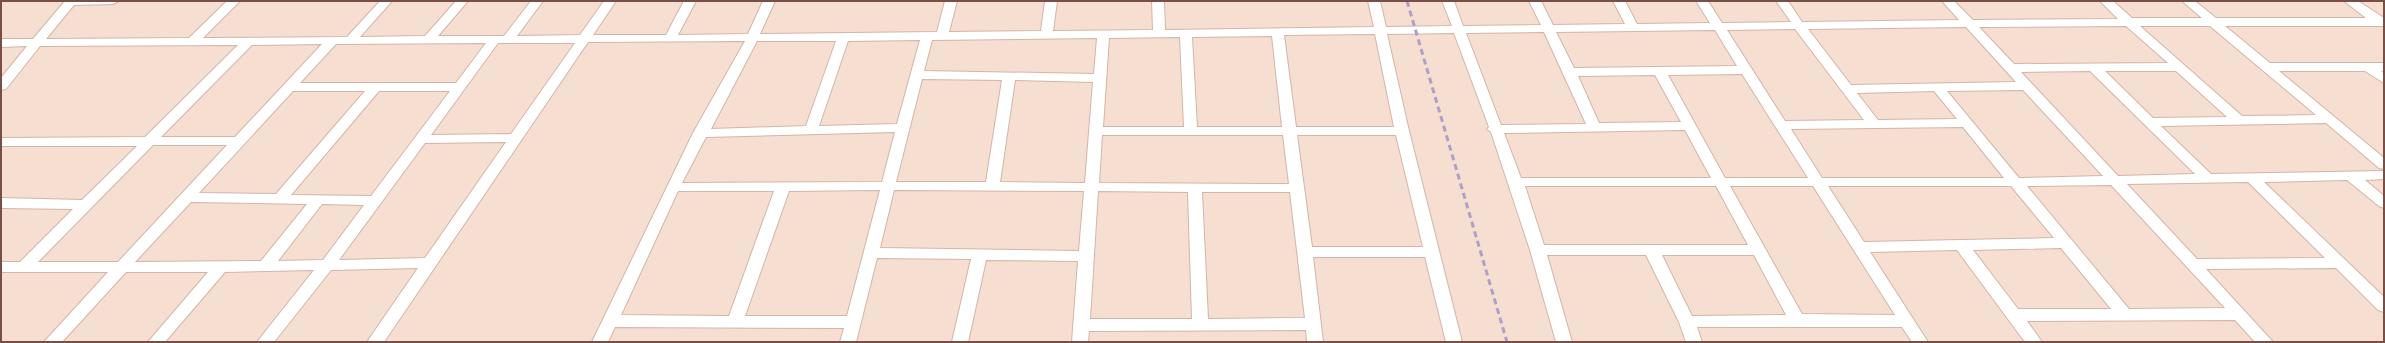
<svg xmlns="http://www.w3.org/2000/svg" width="2385" height="343" font-family="Figtree,sans-serif">
	<style>
		.residential { fill: #f6ded0 }
		.lines { fill: none; stroke-linecap: round; stroke-linejoin: round }
		.minor-casing { stroke: #d2b5aa; stroke-width: 2 }
		.minor { fill: #fff; fill-rule: evenodd }
		.rail { stroke: #aea0c8; stroke-width: 3; stroke-dasharray: 6 4; stroke-linecap: butt }
	</style>
	<rect width="100%" height="100%" fill="#feeee2"/>
	<rect class="residential" x="1" y="1" width="2383" height="341"/>
	<g class="lines">
		<defs>
			<path id="minor" d="M65,1H119L113,4L74,5L46,39L189,38L227,1H240L203,38L347,37L380,1H392L360,37L425,36L456,1H468L438,36H504L531,1H543L517,36L580,35L604,1H616L593,35H666L684,1H696L678,35L748,34L763,1H775L760,34L937,32L945,1H957L949,32L1041,31L1045,1H1057L1053,31L1153,30L1152,1H1164L1165,30L1374,27L1368,1H1380L1386,27L1452,26L1442,1H1454L1463,26L1541,25L1529,1H1541L1553,25L1625,24L1613,1H1625L1637,24L1710,23L1696,1H1708L1722,23L1791,22L1776,1H1788L1802,22L1959,20L1942,1H1954L1973,20L2118,19L2100,1H2113L2132,18H2202L2182,1H2195L2216,18H2366L2344,1H2358L2384,18V26H2225L2270,63H2384V71H2381L2384,73V83L2365,71H2279L2384,158V169L2379,168L2326,123L2161,126L2211,174L2384,171V179L2365,180L2384,196V208L2379,206L2347,180L2264,182L2384,297V312L2378,310L2336,268L2206,269L2273,342H2255L2235,320L2027,321L2042,342H2025L1957,250L1870,252L1928,342H1912L1902,327H1697L1702,342H1686L1679,322L1646,255H1547L1572,342H1556L1530,250L1491,132L1487,129L1489,127L1454,33L1387,34L1409,131L1462,342H1446L1425,257H1313L1323,342H1307L1306,330L1089,331L1088,342H1072L1078,261L986,260L968,342H952L971,259L877,258L856,342H840L844,328L615,327L608,342H592L693,133L745,41L588,42L384,342H367L418,268L331,270L274,342H257L314,270L225,272L165,342H148L208,272H126L62,342H44L108,272H1V262H20L73,209L1,208V198L82,200L137,146H1V138L145,137L238,45L40,46L6,89L1,90V78L27,46L1,47V39H33ZM2126,26L2168,63L2014,64L1979,27ZM2140,26H2210L2316,115L2242,116ZM1966,27L2016,82L1851,85L1808,29ZM1795,29L1864,120L1785,121L1727,30ZM1715,30L1737,66L1574,68L1556,32ZM1544,32L1586,124L1501,125L1466,33ZM1375,34L1394,127H1296L1284,35ZM1272,36L1282,127H1197L1192,37ZM1180,37L1184,127H1103L1109,38ZM1097,38L1094,74L924,71L932,40ZM920,40L897,124L819,126L848,41ZM757,41H836L806,126L711,129ZM486,43L456,83H300L336,44ZM498,43H575L511,134L431,135ZM322,44L235,137H161L252,45ZM2090,71L2195,174L2118,176L2021,72ZM2105,71H2176L2227,117L2153,118ZM1742,74L1808,178H1725L1668,75ZM1655,75L1681,122L1599,123L1578,76ZM922,79L1002,80L986,182H896ZM1015,80L1093,82L1085,183L1000,182ZM2023,90L2103,176L2019,178L1947,91ZM293,91H365L276,194L199,193ZM379,91H450L371,196L291,195ZM1934,91L1957,119L1878,120L1857,93ZM1963,127L2004,178H1822L1791,129ZM1685,130L1711,178H1521L1504,133ZM895,132L882,182L682,183L706,137ZM1102,135H1283L1289,184L1099,183ZM1297,135H1396L1423,247H1312ZM506,142L425,258L339,260L425,143ZM153,145H227L118,262H38ZM2248,182L2325,258L2197,259L2127,184ZM2111,185L2225,308L2129,309L2027,186ZM1525,186H1716L1748,245H1544ZM1730,186H1813L1895,315L1802,314ZM1828,186H2011L2054,238L1864,242ZM880,190L847,316H745L789,191ZM894,190L1084,191L1079,251L880,248ZM678,191H774L729,316L621,315ZM1098,191L1188,192L1192,319H1090ZM1202,192H1290L1305,318L1208,319ZM191,202L307,204L261,261L135,262ZM322,204L364,205L323,260L278,261ZM2061,248L2111,309H2018L1973,250ZM1662,255H1754L1786,315L1692,316Z"/>
		</defs>
		<use href="#minor" class="minor-casing"/>
		<use href="#minor" class="minor"/>
		<path class="rail" d="M1407,1L1507,342"/>
	</g>
	<rect width="2385" height="343" fill="none" stroke="#784f46" stroke-width="4"/>
</svg>
